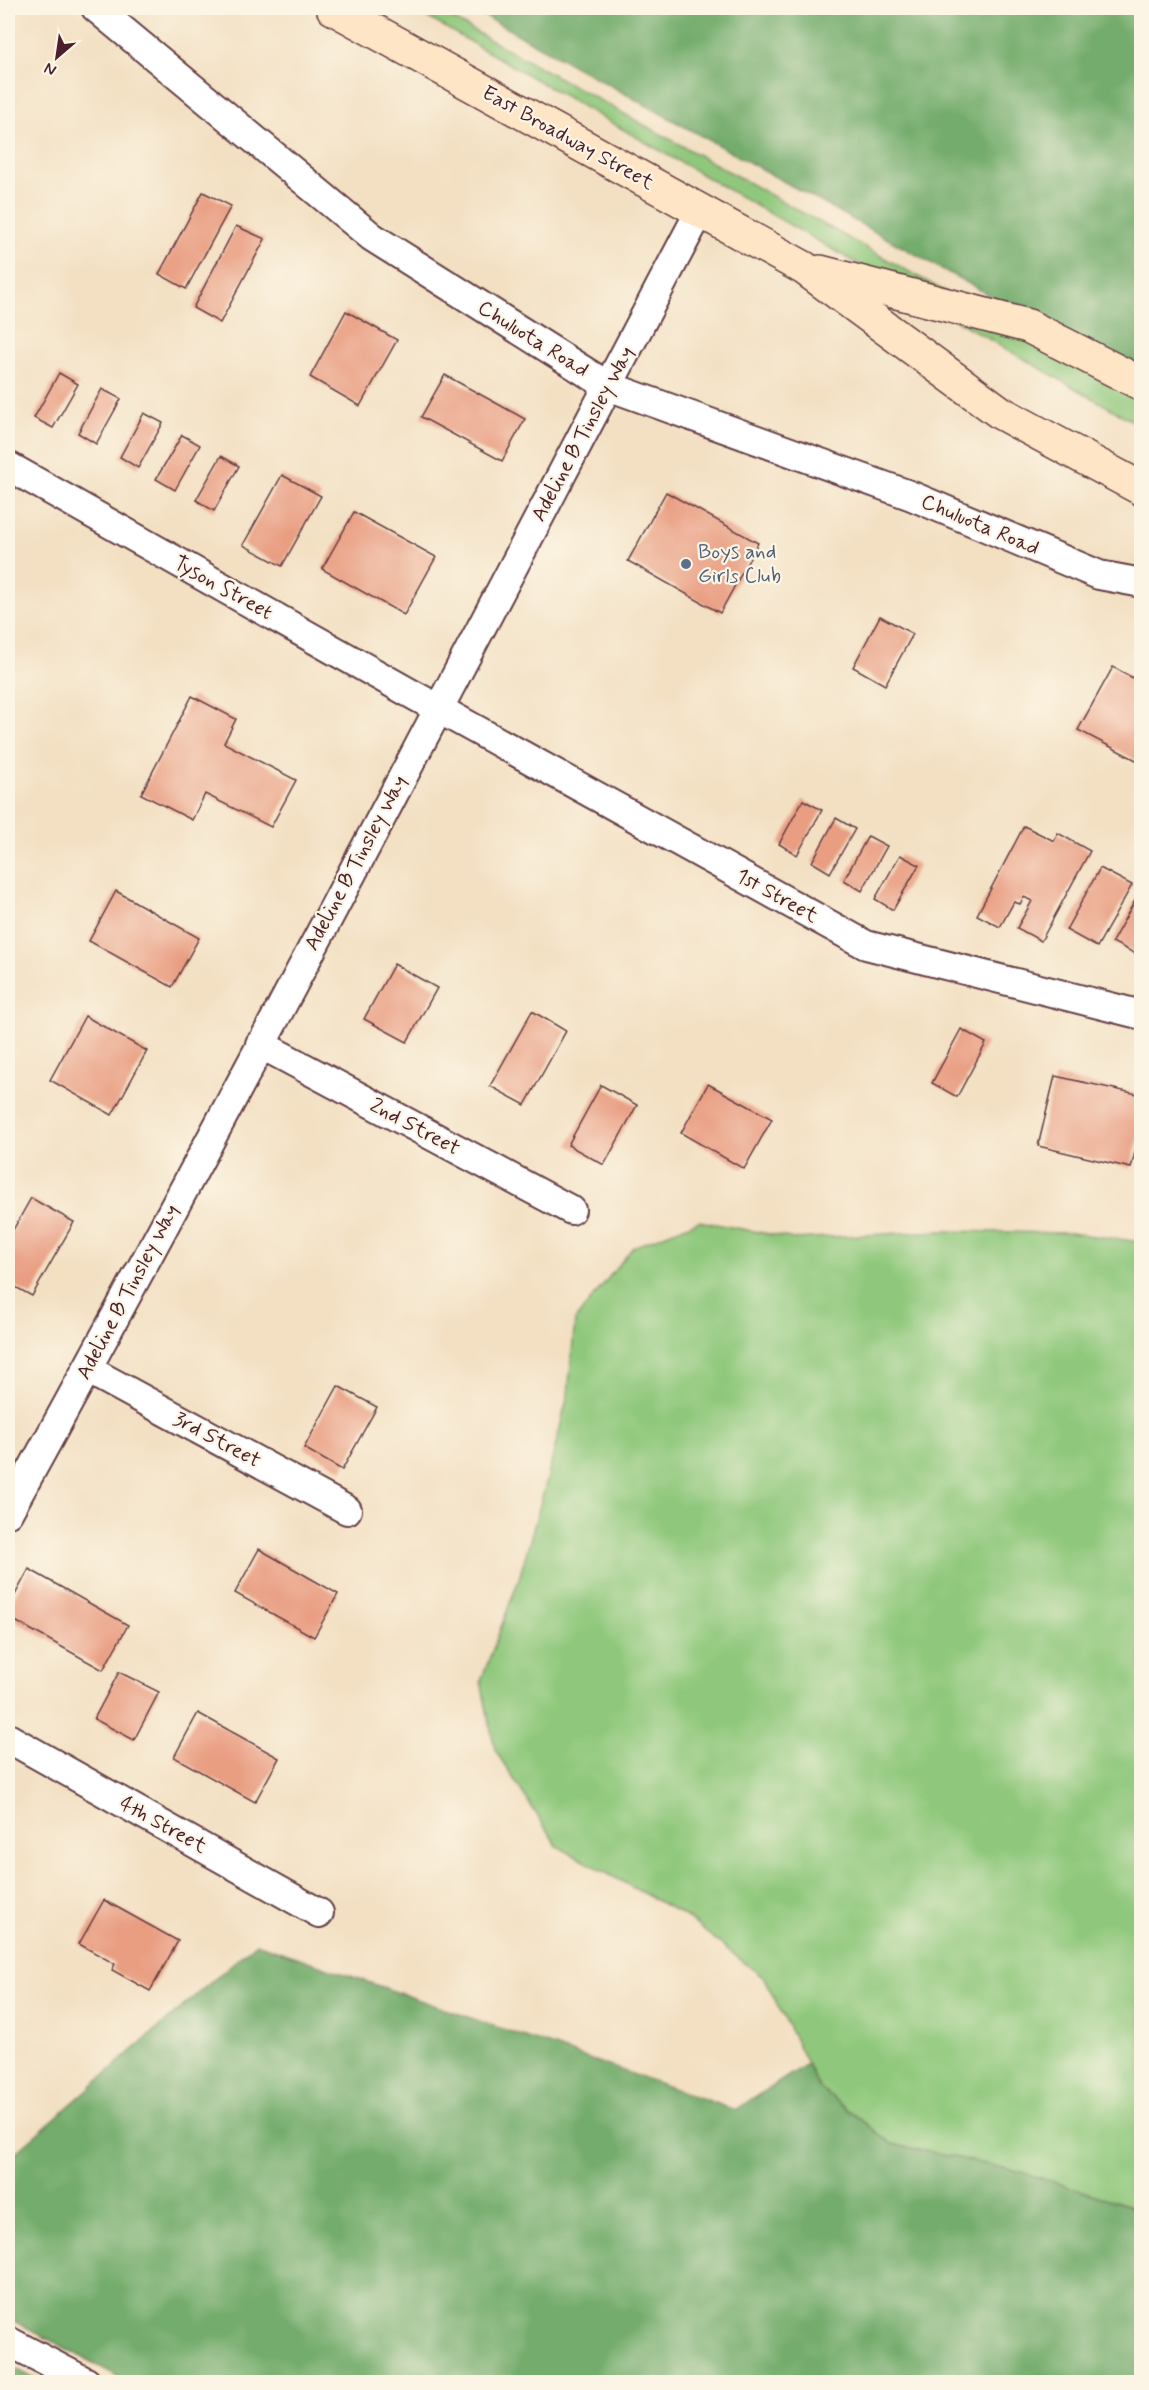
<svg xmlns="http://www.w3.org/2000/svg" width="1149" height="2390" font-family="Mynerve,sans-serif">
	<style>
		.green { fill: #8fc87c; stroke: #6c7454; stroke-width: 1.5 }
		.forest { fill: #73ac6c; stroke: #5e664c; stroke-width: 1.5 }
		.building { fill: #e99e82 }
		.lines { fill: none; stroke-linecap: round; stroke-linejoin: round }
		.minor-casing { stroke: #633c42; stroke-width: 32 }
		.secondary-casing { stroke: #633c42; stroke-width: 36 }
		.minor { stroke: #fff; stroke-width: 28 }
		.secondary { stroke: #fde5c5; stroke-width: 33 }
		.service-dot { fill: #5c6f8a; stroke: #fcf5e5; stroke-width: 2 }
		.labels { text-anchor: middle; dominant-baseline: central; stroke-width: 4.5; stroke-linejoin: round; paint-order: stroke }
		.street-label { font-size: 21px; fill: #4a1f2b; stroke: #fcf5e5 }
		.service-label { font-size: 21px; fill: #4e5e75; stroke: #fcf5e5; text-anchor: start }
	</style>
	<rect width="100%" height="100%" fill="#fcf5e5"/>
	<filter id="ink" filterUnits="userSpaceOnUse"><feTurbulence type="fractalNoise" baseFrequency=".0167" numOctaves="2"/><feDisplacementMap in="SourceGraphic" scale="12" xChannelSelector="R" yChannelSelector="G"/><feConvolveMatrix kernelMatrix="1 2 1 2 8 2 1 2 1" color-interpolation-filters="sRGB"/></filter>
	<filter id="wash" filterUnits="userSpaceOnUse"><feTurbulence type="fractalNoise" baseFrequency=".008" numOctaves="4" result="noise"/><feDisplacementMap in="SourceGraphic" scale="24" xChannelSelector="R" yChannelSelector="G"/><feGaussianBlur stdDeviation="1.35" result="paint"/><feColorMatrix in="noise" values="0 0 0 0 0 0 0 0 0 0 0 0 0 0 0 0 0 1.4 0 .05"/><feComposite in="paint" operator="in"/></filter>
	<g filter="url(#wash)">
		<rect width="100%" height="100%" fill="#f3e0c3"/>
		<g class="green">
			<path d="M420,8H433L1141,400V426L418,12Z"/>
			<path d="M699,1221L795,1239L939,1231L1070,1233L1141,1242V2225L1130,2206L1018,2171L892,2144L819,2087L764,1978L685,1916L557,1846L495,1750L481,1681L519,1579L547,1480L568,1395L575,1320L633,1247Z"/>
		</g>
		<g class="forest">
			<path d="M470,8H1141V379Z"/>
			<path d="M256,1943L735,2110L807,2064L819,2087L892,2144L1018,2171L1130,2206L1141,2225V2382H129L8,2318V2159Z"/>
			<path d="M8,2365L41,2382H8Z"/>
		</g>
		<g id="blocks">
			<g class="building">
				<path d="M203,192L231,206L186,289L159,274Z"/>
				<path d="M236,226L265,239L220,323L193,308Z"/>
				<path d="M346,311L397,340L360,406L310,377Z"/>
				<path d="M59,373L78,384L53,428L34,418Z"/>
				<path d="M445,375L525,419L502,461L421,417Z"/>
				<path d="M102,389L121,399L96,444L78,433Z"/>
				<path d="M144,413L163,423L138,468L120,457Z"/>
				<path d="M182,435L200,445L175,490L156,479Z"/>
				<path d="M221,456L239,466L214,511L196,500Z"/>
				<path d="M282,475L321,496L282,566L243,545Z"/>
				<path d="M666,492L758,543L720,613L628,561Z"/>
				<path d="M354,512L436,557L404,615L322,569Z"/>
				<path d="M880,616L913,634L885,685L853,667Z"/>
				<path d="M1113,667L1142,683V755L1138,761L1078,730Z"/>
				<path d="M192,696L236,719L224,743L296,780L271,827L205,794L192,820L141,794Z"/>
				<path d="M803,800L822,810L797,855L779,844Z"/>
				<path d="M836,818L855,829L830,873L812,862Z"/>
				<path d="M1024,826L1054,841L1058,833L1090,851L1041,941L1017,928L1032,901L1024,897L1020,904L1014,902L1000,927L977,915Z"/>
				<path d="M868,836L887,846L862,891L844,880Z"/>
				<path d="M900,855L919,865L893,910L875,899Z"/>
				<path d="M1100,868L1132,885L1097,947L1066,930Z"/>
				<path d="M1142,888V957L1112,942Z"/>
				<path d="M116,891L199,938L172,987L89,941Z"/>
				<path d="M394,964L437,988L407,1042L364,1019Z"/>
				<path d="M532,1011L566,1031L525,1105L490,1086Z"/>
				<path d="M85,1016L147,1051L112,1115L50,1080Z"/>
				<path d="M961,1029L986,1043L957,1097L932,1083Z"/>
				<path d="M1055,1076L1142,1095V1125L1131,1168L1038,1146Z"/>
				<path d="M708,1084L772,1119L744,1169L681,1133Z"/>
				<path d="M601,1085L637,1105L604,1165L568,1145Z"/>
				<path d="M31,1198L74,1222L32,1296L8,1283V1239Z"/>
				<path d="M338,1386L377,1407L342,1470L304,1448Z"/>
				<path d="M259,1549L338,1594L314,1637L235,1593Z"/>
				<path d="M29,1569L128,1625L103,1670L8,1617V1608Z"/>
				<path d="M119,1672L159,1692L134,1740L94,1719Z"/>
				<path d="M198,1713L279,1758L255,1802L174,1757Z"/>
				<path d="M104,1900L178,1941L150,1991L112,1970L115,1964L79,1944Z"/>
			</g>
		</g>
	</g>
	<g filter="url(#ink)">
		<use href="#blocks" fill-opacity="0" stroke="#633c42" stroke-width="1.5"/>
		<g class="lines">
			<defs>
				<g id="minor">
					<path d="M96,8L372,237L608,386L912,496L1099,575L1142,583"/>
					<path d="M8,466L408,692L866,945L1142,1015"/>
					<path d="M260,1044L571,1210"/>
					<path d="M87,1369L347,1510"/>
					<path d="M8,1513C245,1083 471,646 700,211"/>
					<path d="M8,1738L319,1913"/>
					<path d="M8,2341L86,2382"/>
				</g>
				<g id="secondary">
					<path d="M333,8L804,268L1001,413L1142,489"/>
					<path d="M820,272L1028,326L1142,384"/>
				</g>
			</defs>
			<use href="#minor" class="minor-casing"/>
			<use href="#secondary" class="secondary-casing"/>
			<use href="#minor" class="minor"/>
			<use href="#secondary" class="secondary"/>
		</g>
	</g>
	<circle class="service-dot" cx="686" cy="564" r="6"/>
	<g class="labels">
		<g class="street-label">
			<text transform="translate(568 138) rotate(29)">East Broadway Street</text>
			<text transform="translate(533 339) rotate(32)">Chuluota Road</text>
			<text transform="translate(583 434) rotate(-62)">Adeline B Tinsley Way</text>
			<text transform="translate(980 525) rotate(23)">Chuluota Road</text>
			<text transform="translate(223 588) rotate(29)">Tyson Street</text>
			<text transform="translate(356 863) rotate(-62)">Adeline B Tinsley Way</text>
			<text transform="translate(777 896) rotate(29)">1st Street</text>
			<text transform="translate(415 1127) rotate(28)">2nd Street</text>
			<text transform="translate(128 1292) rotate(-62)">Adeline B Tinsley Way</text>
			<text transform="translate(217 1440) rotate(28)">3rd Street</text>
			<text transform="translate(163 1825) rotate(29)">4th Street</text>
		</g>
		<g class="service-label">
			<text x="698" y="552">Boys and<tspan x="698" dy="24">Girls Club</tspan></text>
		</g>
	</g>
	<rect width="1149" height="2390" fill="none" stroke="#fcf5e5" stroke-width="30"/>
	<g transform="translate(57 57) rotate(209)" stroke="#fcf5e5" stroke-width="4.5" paint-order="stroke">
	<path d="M0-4.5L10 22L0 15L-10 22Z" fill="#4a1f2b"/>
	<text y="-9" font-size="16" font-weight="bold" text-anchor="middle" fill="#4a1f2b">N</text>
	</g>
</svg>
